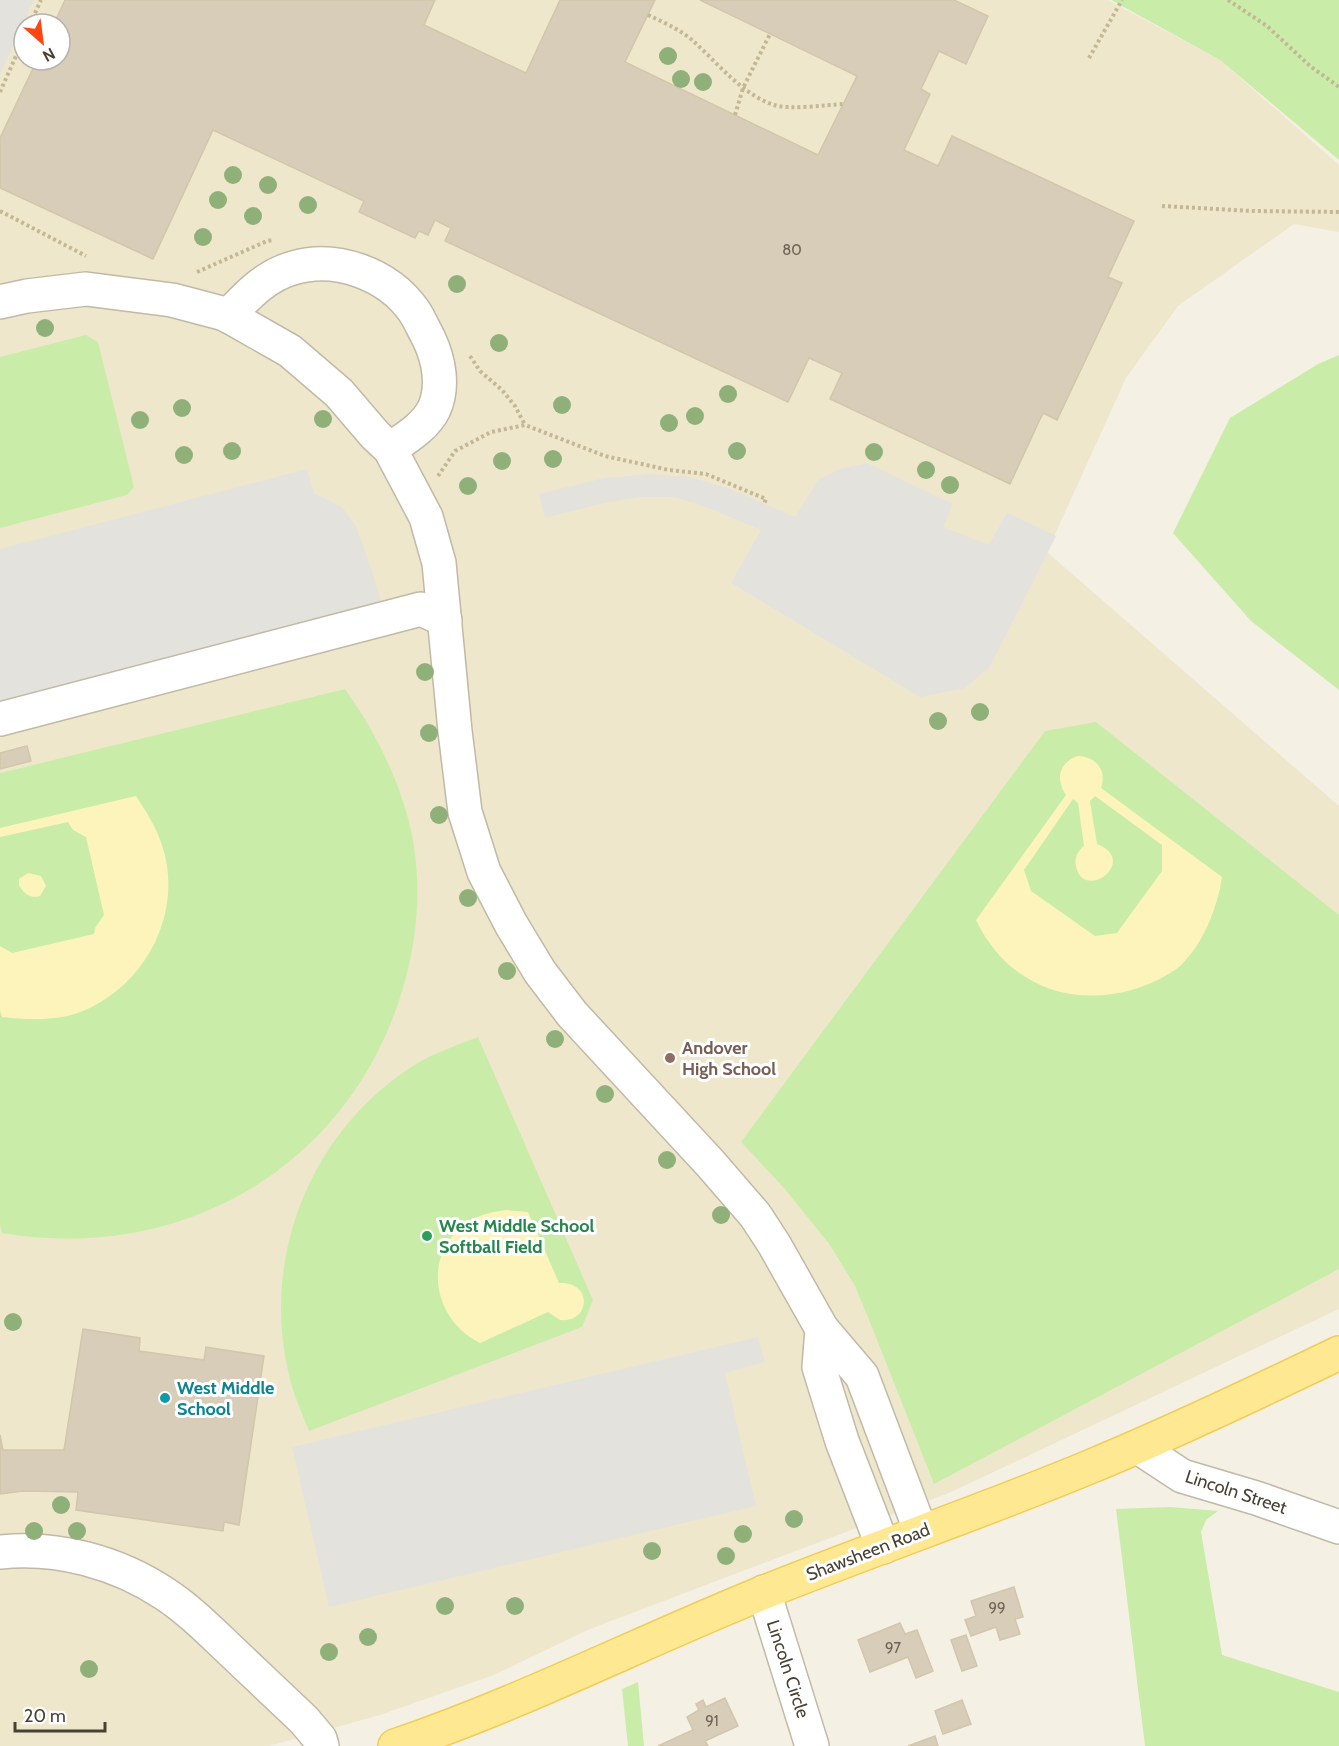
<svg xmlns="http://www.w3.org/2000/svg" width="1339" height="1746" font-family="Cabin,sans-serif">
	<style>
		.education { fill: #efe7cc; fill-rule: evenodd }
		.green { fill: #c9eda8 }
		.sand { fill: #fdf4bb; fill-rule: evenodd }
		.parking { fill: #e4e2dd }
		.building { fill: #d7cdb8; stroke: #d2c6ab; stroke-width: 1.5 }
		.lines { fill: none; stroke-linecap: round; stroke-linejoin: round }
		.minor-casing { stroke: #c0b9a6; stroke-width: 36 }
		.major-casing { stroke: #efcd56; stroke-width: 36 }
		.path { stroke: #c3b795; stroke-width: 4; stroke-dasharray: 3 3; stroke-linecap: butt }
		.minor { stroke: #fff; stroke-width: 33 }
		.major { stroke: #ffe892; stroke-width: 33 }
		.tree { fill: #8fb179 }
		.education-dot { fill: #8d6e63; stroke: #fff; stroke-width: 2 }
		.leisure-dot { fill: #2e9e5b; stroke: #fff; stroke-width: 2 }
		.culture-dot { fill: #0f9aa8; stroke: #fff; stroke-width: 2 }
		.labels { text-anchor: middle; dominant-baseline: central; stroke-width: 6; stroke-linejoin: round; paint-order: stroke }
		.number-label { font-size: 15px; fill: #6b6354 }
		.education-label { font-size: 18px; font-weight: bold; fill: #785e54; stroke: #fff; text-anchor: start }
		.leisure-label { font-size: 18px; font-weight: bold; fill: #27864d; stroke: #fff; text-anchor: start }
		.culture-label { font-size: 18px; font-weight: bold; fill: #0d838f; stroke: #fff; text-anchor: start }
		.street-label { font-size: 18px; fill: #474033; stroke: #fff }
	</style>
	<rect width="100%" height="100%" fill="#f4f0e4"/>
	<path class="education" d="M0,0H1108L1220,60L1339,165V232L1294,224L1178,306L1126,378L1047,552L1339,806V1309L949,1493L590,1629L494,1675L380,1715L269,1746H0ZM24,24H60V60H24Z"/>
	<g class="green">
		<path d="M1111,0H1339V160L1220,60Z"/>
		<path d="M86,335L98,342L134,487L127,495L0,528V357Z"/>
		<path d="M1339,355V690L1251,621L1173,533L1230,418L1318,364Z"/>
		<path d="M345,689C373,728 395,771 408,818C423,874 419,934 403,988C351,1166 182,1264 2,1233L0,1225V773Z"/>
		<path d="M1096,722L1339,915V1269L934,1484L872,1327L855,1286L830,1245L784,1188L741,1142L1045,731Z"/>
		<path d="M478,1037L593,1300L582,1327L309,1431C301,1411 292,1391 288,1371C262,1256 310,1135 408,1069C429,1055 454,1046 478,1037Z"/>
		<path d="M1170,1507L1218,1511L1206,1520L1201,1532L1222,1655L1339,1692V1746H1145L1116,1509Z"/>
		<path d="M638,1682L644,1746H628L622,1689Z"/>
	</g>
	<g class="sand">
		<path d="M1078,756C1097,757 1107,771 1101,788L1222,877C1218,906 1203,945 1180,966C1168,976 1150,984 1135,989C1068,1009 1006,983 976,920L1066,795C1055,780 1059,762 1078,756ZM1095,796L1162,845V871L1117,933L1095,936L1031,891L1024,870L1073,799L1078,803L1084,846C1078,851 1074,858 1076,866C1083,903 1140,861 1097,844L1090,801Z"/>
		<path d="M136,796C146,811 156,827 162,845C184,911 147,984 83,1011C59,1021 28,1020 2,1017L0,1010V946L12,953L94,934L95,928L104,915L86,837L73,830L68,822L0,837V828Z"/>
		<path d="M28,873L41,876L46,886L40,896C31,899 24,894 19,885V879Z"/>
		<path d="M506,1210L528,1212L559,1283C593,1281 591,1323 560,1320L548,1312L480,1343C431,1319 421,1251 470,1221C481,1214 493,1212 506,1210Z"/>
	</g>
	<g class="parking">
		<path d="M0,0H34L0,74Z"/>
		<path d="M867,463L953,504L943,527L989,545L1007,512L1056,536L990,667L965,688L920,697L731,583L761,530L706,507L674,497H639L605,503L545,518L539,494L604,478L649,474L690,477L728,488L795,517L818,480L840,469Z"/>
		<path d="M307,469L314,493L342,507L356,526L373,574L387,622L0,724V549Z"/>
		<path d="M758,1337L765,1362L725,1373L756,1506L329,1607L292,1447Z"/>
	</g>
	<g class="building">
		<path d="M65,0H435L424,25L526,73L560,0H655L625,62L818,155L857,76L700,0H954L988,16L966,64L939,51L921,89L930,94L904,150L938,166L952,136L1134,221L1108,277L1122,283L1057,420L1043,413L1010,484L830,399L842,373L809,358L788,402L445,241L451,228L435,220L428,235L419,231L415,238L359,212L364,201L213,130L153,259L0,188V138L37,60H60V24H54Z"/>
		<path d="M27,746L31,761L0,769V753Z"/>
		<path d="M83,1329L140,1338L139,1351L204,1360L206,1347L264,1356L239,1525L224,1522L223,1531L76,1510L78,1492L23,1491L0,1494V1435L3,1450H64Z"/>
		<path d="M1014,1587L1023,1617L1015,1619L1020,1634L1000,1640L996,1627L971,1636L965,1620L976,1616L971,1601Z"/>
		<path d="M900,1623L905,1634L917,1630L933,1671L916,1678L908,1657L870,1672L858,1640Z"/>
		<path d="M966,1635L977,1666L962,1671L951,1640Z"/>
		<path d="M725,1698L738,1726L705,1741L708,1746H658L693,1730L687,1717L699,1710L696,1704L703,1700L706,1707Z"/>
		<path d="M962,1700L971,1724L943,1734L935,1711Z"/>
		<path d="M935,1736L938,1746H908Z"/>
	</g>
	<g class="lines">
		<defs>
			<g id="minor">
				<path d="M0,302L27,296L86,289L172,300L225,314L290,351L339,393L375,435L390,449L426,517L439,563L455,731L465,812L484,872L511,924L540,972L572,1014L710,1163L755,1215L774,1244L822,1329L862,1376L921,1532"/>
				<path d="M228,316C247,296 265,276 293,268C336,255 388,274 414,311C420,320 424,330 429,339C439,360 444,387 434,409C425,427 406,438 390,449"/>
				<path d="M0,719L421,609L445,620"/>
				<path d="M822,1329L819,1367L842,1441L883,1547"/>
				<path d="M1138,1447L1182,1476L1256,1498L1339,1527"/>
				<path d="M0,1552C57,1546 117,1562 165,1594C188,1609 208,1629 228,1648C253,1672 279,1696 304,1720L320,1739L322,1746"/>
				<path d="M764,1592L812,1746"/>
			</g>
			<path id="major" d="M395,1746C522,1703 641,1642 765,1592C872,1549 981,1512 1087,1468C1172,1433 1256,1393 1339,1353"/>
		</defs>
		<use href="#minor" class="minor-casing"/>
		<use href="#major" class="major-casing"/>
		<g class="path">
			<path d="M1228,0L1267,26L1310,66L1339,87"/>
			<path d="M648,15C663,22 679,29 692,40C717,62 741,94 774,105C790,110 826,105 843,104"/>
			<path d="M30,24L41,0"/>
			<path d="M1089,58L1122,0"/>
			<path d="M0,92L24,38"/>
			<path d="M735,115L743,88L770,34"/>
			<path d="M1162,206L1252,211L1339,212"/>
			<path d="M0,211L86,256"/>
			<path d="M197,272L267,241L273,240"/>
			<path d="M470,356L480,371L502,390L515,406L525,425"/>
			<path d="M438,476L455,451L491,432L525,425L605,456L669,470L706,474L766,499L764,504"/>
		</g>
		<use href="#minor" class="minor"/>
		<use href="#major" class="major"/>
	</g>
	<g class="tree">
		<circle cx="668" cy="56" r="9"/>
		<circle cx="681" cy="79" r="9"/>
		<circle cx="703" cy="82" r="9"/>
		<circle cx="233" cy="175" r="9"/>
		<circle cx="268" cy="185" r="9"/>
		<circle cx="218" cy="200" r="9"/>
		<circle cx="308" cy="205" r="9"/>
		<circle cx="253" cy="216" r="9"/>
		<circle cx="203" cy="237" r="9"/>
		<circle cx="457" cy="284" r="9"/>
		<circle cx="45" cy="328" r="9"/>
		<circle cx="499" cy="343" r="9"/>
		<circle cx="728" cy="394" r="9"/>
		<circle cx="562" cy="405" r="9"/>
		<circle cx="182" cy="408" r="9"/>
		<circle cx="695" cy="416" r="9"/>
		<circle cx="323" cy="419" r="9"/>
		<circle cx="140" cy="420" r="9"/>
		<circle cx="669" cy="423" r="9"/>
		<circle cx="232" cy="451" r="9"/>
		<circle cx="737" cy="451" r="9"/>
		<circle cx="874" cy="452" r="9"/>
		<circle cx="184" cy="455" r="9"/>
		<circle cx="553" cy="459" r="9"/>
		<circle cx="502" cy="461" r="9"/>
		<circle cx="926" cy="470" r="9"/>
		<circle cx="950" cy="485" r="9"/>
		<circle cx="468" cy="486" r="9"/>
		<circle cx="425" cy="672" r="9"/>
		<circle cx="980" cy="712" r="9"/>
		<circle cx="938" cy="721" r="9"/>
		<circle cx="429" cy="733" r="9"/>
		<circle cx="439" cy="815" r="9"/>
		<circle cx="468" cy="898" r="9"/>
		<circle cx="507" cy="971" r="9"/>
		<circle cx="555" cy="1039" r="9"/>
		<circle cx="605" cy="1094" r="9"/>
		<circle cx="667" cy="1160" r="9"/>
		<circle cx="721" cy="1215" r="9"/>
		<circle cx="13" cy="1322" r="9"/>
		<circle cx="61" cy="1505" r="9"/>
		<circle cx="794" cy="1519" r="9"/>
		<circle cx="34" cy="1531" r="9"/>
		<circle cx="77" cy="1531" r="9"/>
		<circle cx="743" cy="1534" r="9"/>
		<circle cx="652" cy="1551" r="9"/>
		<circle cx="726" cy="1556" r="9"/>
		<circle cx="445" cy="1606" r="9"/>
		<circle cx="515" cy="1606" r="9"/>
		<circle cx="368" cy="1637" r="9"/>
		<circle cx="329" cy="1652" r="9"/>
		<circle cx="89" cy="1669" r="9"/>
	</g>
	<circle class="education-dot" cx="670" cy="1058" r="6"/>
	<circle class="leisure-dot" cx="427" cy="1236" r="6"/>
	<circle class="culture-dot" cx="165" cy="1398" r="6"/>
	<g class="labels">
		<g class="number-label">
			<text x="792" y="250">80</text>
			<text x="997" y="1608">99</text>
			<text x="893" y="1648">97</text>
			<text x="712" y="1721">91</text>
		</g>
		<g class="education-label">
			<text x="682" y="1048">Andover<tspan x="682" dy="21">High School</tspan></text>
		</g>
		<g class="leisure-label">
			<text x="439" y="1226">West Middle School<tspan x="439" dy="21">Softball Field</tspan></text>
		</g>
		<g class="culture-label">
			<text x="177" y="1388">West Middle<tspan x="177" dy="21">School</tspan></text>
		</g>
		<g class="street-label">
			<text transform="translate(1236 1492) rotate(18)">Lincoln Street</text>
			<text transform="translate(868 1552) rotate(-21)">Shawsheen Road</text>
			<text transform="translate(788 1669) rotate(72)">Lincoln Circle</text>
		</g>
	</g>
	<g transform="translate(42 42) rotate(152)"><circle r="28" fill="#ffffff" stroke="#b5b3ad" stroke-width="1.5"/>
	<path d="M0-4.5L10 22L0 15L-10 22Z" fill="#ff4510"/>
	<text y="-9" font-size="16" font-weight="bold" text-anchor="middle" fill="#474033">N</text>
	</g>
	<path d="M15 1722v9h90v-9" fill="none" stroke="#474033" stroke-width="3"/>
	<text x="24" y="1722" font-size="18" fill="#474033" stroke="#ffffff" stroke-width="4.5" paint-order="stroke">20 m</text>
</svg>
